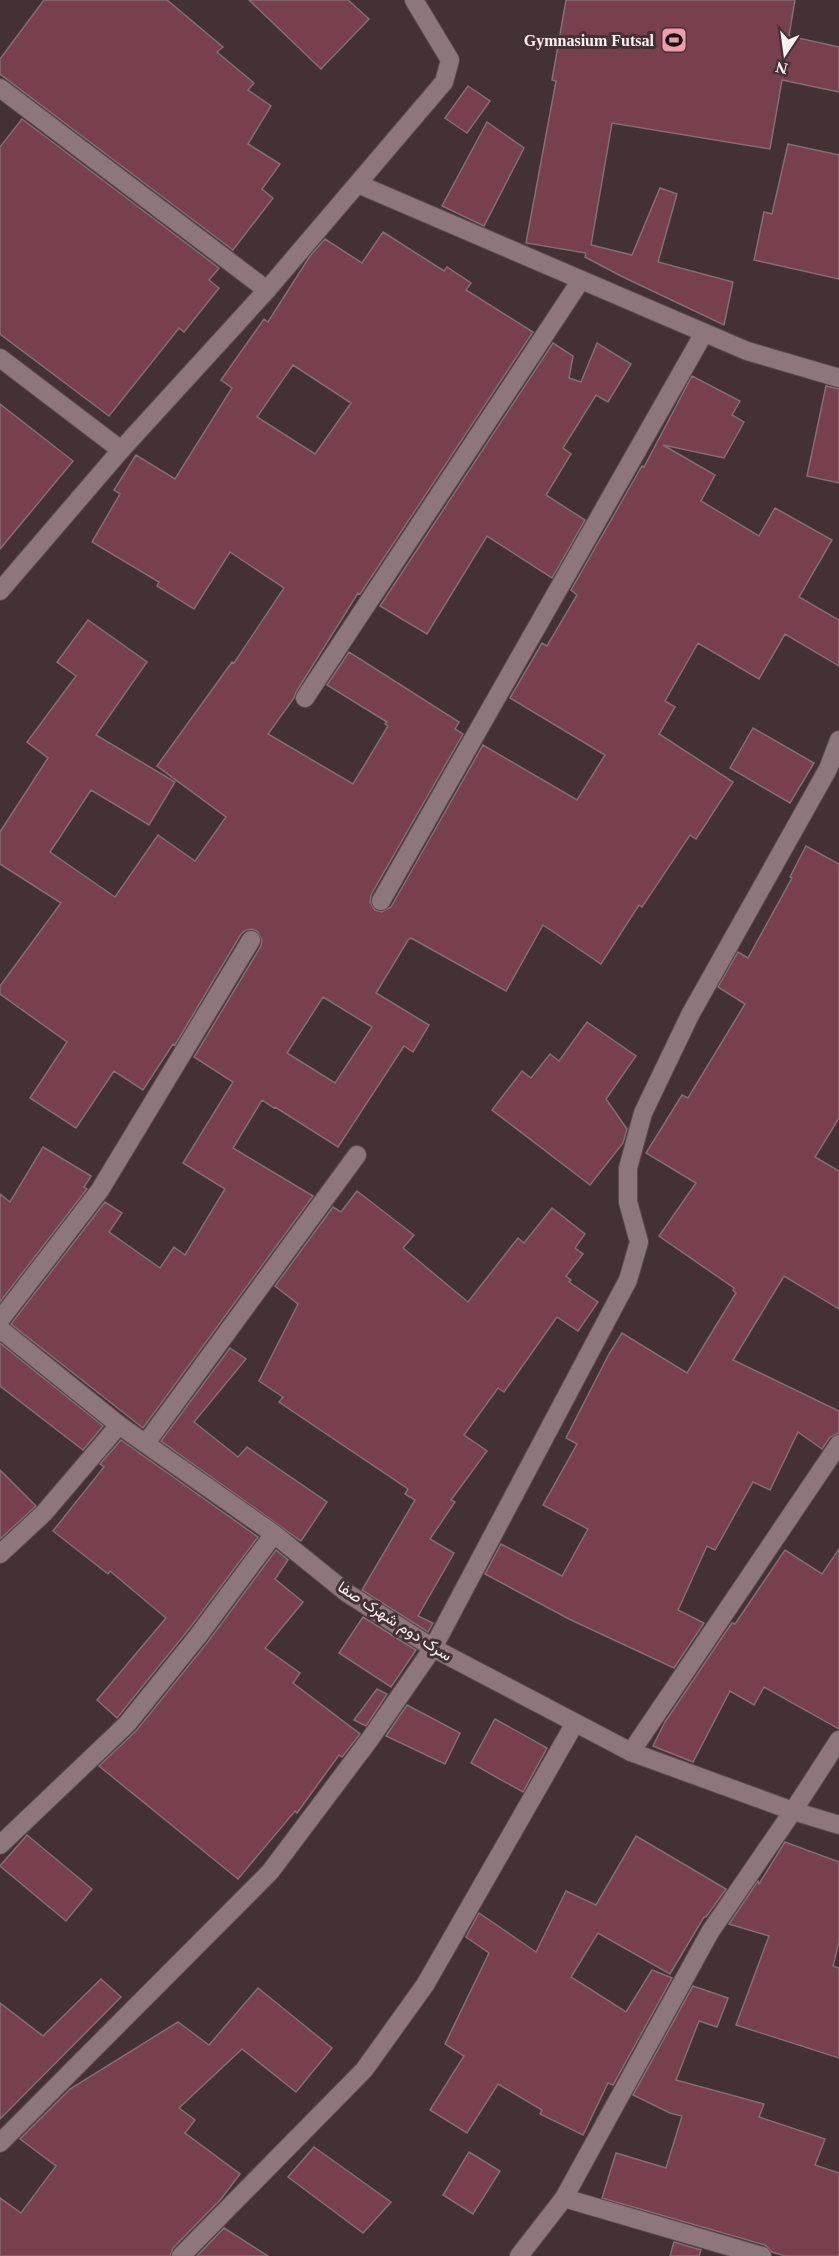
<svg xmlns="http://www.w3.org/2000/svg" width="839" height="2256" font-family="'Times New Roman',Vazirmatn,serif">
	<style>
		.building { fill: #783f4c; stroke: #846e72; stroke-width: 1.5; fill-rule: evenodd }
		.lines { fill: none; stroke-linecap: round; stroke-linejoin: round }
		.minor-casing { stroke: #5d4d4f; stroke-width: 20 }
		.minor { stroke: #8d777b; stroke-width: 18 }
		.labels { text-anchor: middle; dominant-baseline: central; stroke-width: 6; stroke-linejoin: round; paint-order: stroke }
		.poi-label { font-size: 16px; font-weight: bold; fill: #fdf0f2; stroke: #443134; text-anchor: end }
		.street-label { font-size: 16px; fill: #fdf0f2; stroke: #443134 }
	</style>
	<rect width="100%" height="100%" fill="#443134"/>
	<g class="building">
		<path d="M44,0H167L223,47L217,52L254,83L248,90L271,106L248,144L280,164L262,189L273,198L233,250L0,74V59Z"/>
		<path d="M249,0H348L369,19L321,69Z"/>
		<path d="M566,0H795L789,36L839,47V92L782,80L770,149L612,123L591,245L632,255L660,188L677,194L658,262L733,282L724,325L623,277L585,257L586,253L526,243L556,81L552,80Z"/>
		<path d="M468,86L490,101L467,133L445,118Z"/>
		<path d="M22,119L219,268L209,280L219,288L184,332L179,328L109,416L0,334V147Z"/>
		<path d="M487,122L524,148L484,226L442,206Z"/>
		<path d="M788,144L839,155V279L754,260L764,212L772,214Z"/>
		<path d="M383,232L444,271L447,267L471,283L466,290L533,332L360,594L358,593L296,692L294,698L268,734L353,784L388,726L385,724L387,722L327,685L349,652L459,722L455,729L463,734L371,895L370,902L375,910L382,912L391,907L483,745L577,800L605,755L510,698L542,643L547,646L577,595L571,590L642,466L644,467L692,376L740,401L732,415L744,422L724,458L663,445L715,475L701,501L759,536L775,508L832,540L799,597L839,620V666L785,634L759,679L698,643L665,701L675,707L659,734L733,782L696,839L690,835L642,907L639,905L601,964L543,925L506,991L411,938L408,940L376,993L429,1025L413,1052L404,1046L338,1147L275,1107L274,1108L262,1100L233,1148L313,1196L143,1428L11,1324L105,1202L122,1213L109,1232L160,1268L174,1247L185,1255L225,1189L183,1163L233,1082L194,1057L261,946L262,940L257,931L252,929L246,930L241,934L175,1045L173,1044L143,1090L114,1071L76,1128L30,1098L67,1042L0,994V986L61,903L0,864V832L48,758L27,742L76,676L57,662L88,620L147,662L96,735L175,782L149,825L91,790L50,852L115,897L158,835L195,861L226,817L157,766L232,662L234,663L284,588L230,552L194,609L157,586L159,582L92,542L120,494L114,490L136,455L175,479L232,388L221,380L264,319L268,322L310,256L325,239L362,263ZM293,365L351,403L315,454L257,417ZM323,997L372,1027L335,1083L287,1053Z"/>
		<path d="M553,343L573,356L569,378L581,382L597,343L631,364L608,402L596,395L563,448L571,454L546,495L585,520L552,578L487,536L427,634L380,606Z"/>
		<path d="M826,386L839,389V483L807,476Z"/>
		<path d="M0,404L73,461L0,549Z"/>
		<path d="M753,728L814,763L790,803L730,768Z"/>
		<path d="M806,846L839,864V1118L815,1157L839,1171V1309L784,1276L733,1360L839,1411V1433L830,1437L822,1449L798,1432L770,1490L753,1482L715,1550L707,1546L678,1610L704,1623L674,1668L569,1619L485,1574L501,1544L562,1576L588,1529L543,1505L577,1444L566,1438L609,1354L622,1333L687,1373L736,1293L733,1290L734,1288L659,1236L696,1183L646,1153L682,1095L688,1098L745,1004L718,987L738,952L748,958L792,878L790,877Z"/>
		<path d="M587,1022L636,1056L606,1099L627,1129L623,1143L590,1185L492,1110L522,1071L531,1078L550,1054L559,1061Z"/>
		<path d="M43,1147L91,1176L84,1187L87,1189L0,1302V1194L10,1202Z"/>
		<path d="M357,1191L414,1235L403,1248L468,1302L518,1238L524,1243L552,1208L585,1234L575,1248L583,1254L566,1276L571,1280L569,1282L598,1302L578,1331L557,1317L504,1392L498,1388L464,1435L487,1451L451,1500L455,1502L430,1539L454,1553L418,1616L433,1623L428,1632L362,1590L415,1500L405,1494L408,1489L279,1402L283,1397L259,1381L298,1304L275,1286L333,1207L341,1212Z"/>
		<path d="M0,1343L103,1426L83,1450L0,1386Z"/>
		<path d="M230,1348L246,1359L194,1422L238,1457L247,1447L327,1502L301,1541L161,1441Z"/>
		<path d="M121,1440L258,1537L189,1629L117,1718L97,1700L166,1618L110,1571L108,1574L53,1531L104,1467L100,1464Z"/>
		<path d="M0,1470L36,1506L0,1539Z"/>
		<path d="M839,1549V1729L764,1687L754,1705L730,1691L693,1762L653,1746L665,1722L725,1633L732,1623L735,1624L785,1550L822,1574Z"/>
		<path d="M276,1550L288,1560L275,1579L303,1602L265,1648L300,1673L293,1683L360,1734L342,1757L339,1755L297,1813L295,1811L238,1879L99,1766L136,1731L207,1643Z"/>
		<path d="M363,1617L416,1650L391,1687L339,1653Z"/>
		<path d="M377,1689L387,1694L366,1726L354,1720Z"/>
		<path d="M407,1705L460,1733L445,1764L386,1736Z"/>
		<path d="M495,1719L547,1748L523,1792L471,1763Z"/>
		<path d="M27,1835L92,1889L66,1921L0,1866Z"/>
		<path d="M636,1836L726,1889L706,1917H704L670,1974L598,1933L571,1977L626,2012L652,1970L672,1978L613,2085L608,2083L583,2135L540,2114L542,2110L498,2084L467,2133L430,2110L464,2056L445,2044L489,1953L466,1937L479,1913L536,1952L566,1891L596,1905Z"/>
		<path d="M785,1842L839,1862V1942L833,1966L839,1968V2058L736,2025L769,1936L729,1924L758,1881L759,1884Z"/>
		<path d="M101,1979L121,1997L0,2119V2003L43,2036Z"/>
		<path d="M693,1986L728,1998L717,2027L699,2021L676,2080L764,2104L759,2117L825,2139L815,2165L839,2173V2256H785L772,2252L765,2245L602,2198L616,2153L666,2168L682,2116L670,2113L633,2095Z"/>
		<path d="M258,1988L332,2048L296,2092L242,2049L179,2108L195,2120L185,2133L240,2174L221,2199L173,2248L170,2256H0V2198L21,2213L56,2166L20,2139L70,2089L178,2022L209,2045Z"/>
		<path d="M314,2147L391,2202L363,2233L288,2177Z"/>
		<path d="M469,2152L500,2171L473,2214L443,2195Z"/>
		<path d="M224,2228L268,2256H197Z"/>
		<path d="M674,2242L701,2250L699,2256H670Z"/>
	</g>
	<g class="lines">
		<defs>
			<g id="minor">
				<path d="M0,88L267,290"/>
				<path d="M358,184L747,351L839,378"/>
				<path d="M0,358L121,450"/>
				<path d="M0,591L121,450L267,290L444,82L450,60L414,0"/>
				<path d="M305,698L581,280"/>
				<path d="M381,901L704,333"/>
				<path d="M0,1320L100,1190L251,940"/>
				<path d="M0,1329L119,1425L274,1534L347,1593L433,1648L631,1752L793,1811L839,1825"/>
				<path d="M146,1443L357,1155"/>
				<path d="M0,1554L44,1513L119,1425"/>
				<path d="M631,1752L839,1444"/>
				<path d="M0,1845L127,1724L198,1636L274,1534"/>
				<path d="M0,2143L270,1872L370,1739L433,1648L628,1280L639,1242L628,1202V1168L643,1113L690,1015L828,769L839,740"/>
				<path d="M564,2198L762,2256"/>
				<path d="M181,2256L364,2070L425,1985L575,1723"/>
				<path d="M519,2256L564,2198L710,1932L793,1811L839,1740"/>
			</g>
		</defs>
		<use href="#minor" class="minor-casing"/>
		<use href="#minor" class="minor"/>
	</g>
	<defs>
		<symbol id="stadium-square" viewBox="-11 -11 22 22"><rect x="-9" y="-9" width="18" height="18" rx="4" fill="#f39aac" stroke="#443134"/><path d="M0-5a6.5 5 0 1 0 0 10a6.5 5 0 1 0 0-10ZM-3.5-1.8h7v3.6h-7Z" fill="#111"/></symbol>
	</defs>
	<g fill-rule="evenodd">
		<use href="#stadium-square" x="659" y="25" width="30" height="30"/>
	</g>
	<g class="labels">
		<g class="poi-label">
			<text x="654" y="40">Gymnasium Futsal</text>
		</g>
		<g class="street-label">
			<text transform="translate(395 1621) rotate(33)">سرک دوم شهرک صفا</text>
		</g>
	</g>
	<g transform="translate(785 54) rotate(193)" stroke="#443134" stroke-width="4.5" paint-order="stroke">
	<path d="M0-4.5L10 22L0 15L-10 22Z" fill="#fdf0f2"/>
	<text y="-9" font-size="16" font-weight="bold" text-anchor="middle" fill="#fdf0f2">N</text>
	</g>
</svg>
